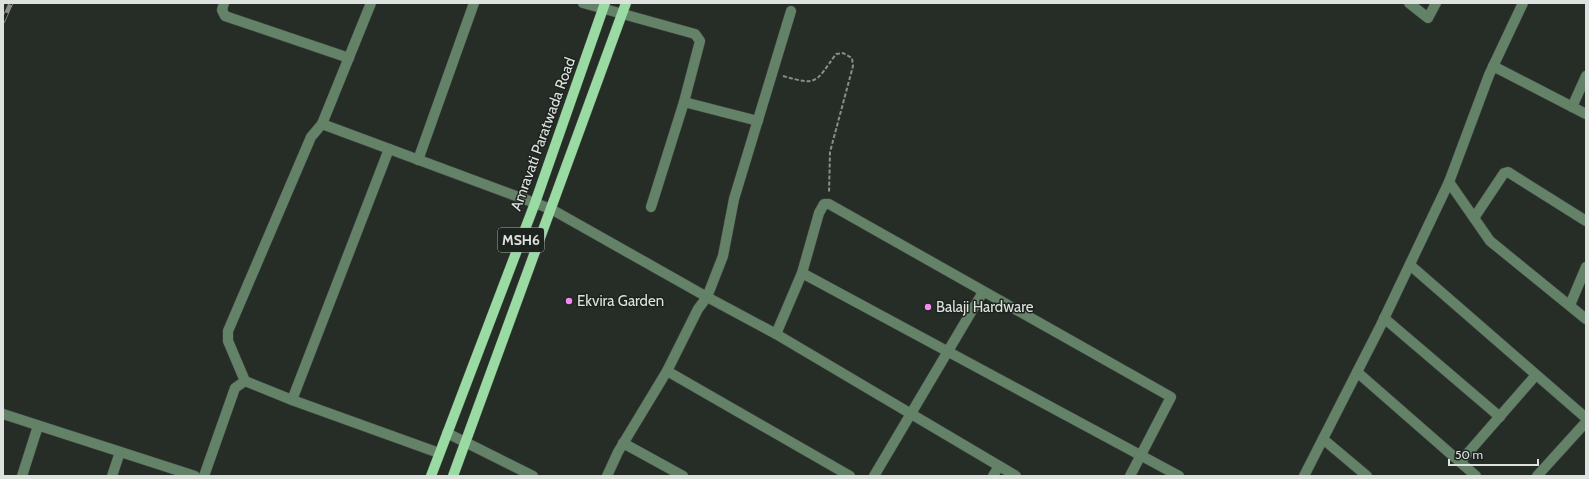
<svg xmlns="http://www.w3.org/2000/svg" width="1589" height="479" font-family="Cabin,sans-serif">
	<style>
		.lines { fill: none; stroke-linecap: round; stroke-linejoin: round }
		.minor-casing { stroke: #434a44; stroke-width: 11 }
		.major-casing { stroke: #434a44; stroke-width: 11 }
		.path { stroke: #898e89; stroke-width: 2; stroke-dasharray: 4 2; stroke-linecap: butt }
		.minor { stroke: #638267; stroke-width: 10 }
		.major { stroke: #99dba2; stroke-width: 10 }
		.rail-casing { stroke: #888d88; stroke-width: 4.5 }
		.rail { stroke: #1d231e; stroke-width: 3; stroke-dasharray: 9; stroke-linecap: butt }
		.poi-dot { fill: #f489f0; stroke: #1d231e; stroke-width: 1.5 }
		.labels { text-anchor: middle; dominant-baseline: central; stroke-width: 3; stroke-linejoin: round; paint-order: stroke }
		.shield { fill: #1d231e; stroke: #a4a9a4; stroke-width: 1 }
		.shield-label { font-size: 14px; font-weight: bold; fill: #dee2de }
		.street-label { font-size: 15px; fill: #dee2de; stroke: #1d231e }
		.poi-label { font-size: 15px; fill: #dee2de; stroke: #1d231e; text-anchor: start }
	</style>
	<rect width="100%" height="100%" fill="#262d27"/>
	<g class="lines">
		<defs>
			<g id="minor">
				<path d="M224,3L222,10L225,16L349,58"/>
				<path d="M371,3L322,124L311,137L228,331V341L245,381L292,400L439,453"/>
				<path d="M583,3L695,34L700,41L684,102L651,207"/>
				<path d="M1409,3L1428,18L1436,3"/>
				<path d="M1493,66L1586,114"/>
				<path d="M684,102L758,121"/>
				<path d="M1572,107L1586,76"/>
				<path d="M322,124L551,209L707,297L776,334L1016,476"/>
				<path d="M418,160L474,3"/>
				<path d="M1449,182L1490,241L1586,319"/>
				<path d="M1474,218L1504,173L1508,172L1586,221"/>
				<path d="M1410,265L1586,418"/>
				<path d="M802,273L1179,476"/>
				<path d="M1570,305L1586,267"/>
				<path d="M1384,318L1500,417"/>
				<path d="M776,334L802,273L819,213L824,204H829L1171,397L1130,476"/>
				<path d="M667,371L850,476"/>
				<path d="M1357,372L1476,476"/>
				<path d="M292,400L389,149"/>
				<path d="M3,414L195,476"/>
				<path d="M447,433L533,476"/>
				<path d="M1323,439L1367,476"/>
				<path d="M623,443L683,476"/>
				<path d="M1460,462L1536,375"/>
				<path d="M22,476L38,426"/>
				<path d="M112,476L120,452"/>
				<path d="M204,476L235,388L245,381"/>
				<path d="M607,476L618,452L667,371L698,309L707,297L723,256L734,199L791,11"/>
				<path d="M874,476L983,292"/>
				<path d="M993,476L999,466"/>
				<path d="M1304,476L1381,325L1449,182L1489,75L1523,3"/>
				<path d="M1537,476L1586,422"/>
			</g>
			<g id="major">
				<path d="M431,476L535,203L605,3"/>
				<path d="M453,476L626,3"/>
			</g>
		</defs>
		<use href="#minor" class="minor-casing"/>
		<use href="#major" class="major-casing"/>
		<path class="path" d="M783,76C818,86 815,83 836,54L843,53L852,58L853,66L830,152L829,193"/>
		<use href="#minor" class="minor"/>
		<use href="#major" class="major"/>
		<defs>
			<path id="rail" d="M3,21L11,3"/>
		</defs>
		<use href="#rail" class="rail-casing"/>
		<use href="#rail" class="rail"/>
	</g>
	<g class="poi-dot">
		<circle cx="569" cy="301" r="4"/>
		<circle cx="928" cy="307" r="4"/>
	</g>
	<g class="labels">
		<rect class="shield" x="498" y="228" width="46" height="24" rx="3"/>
		<g class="shield-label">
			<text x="521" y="240">MSH6</text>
		</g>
		<g class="street-label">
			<text transform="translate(543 134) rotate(-70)">Amravati Paratwada Road</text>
		</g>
		<g class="poi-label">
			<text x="577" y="301">Ekvira Garden</text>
			<text x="936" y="307">Balaji Hardware</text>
		</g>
	</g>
	<rect width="1589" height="479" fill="none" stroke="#dee2de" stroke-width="8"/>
	<path d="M1449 459v6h89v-6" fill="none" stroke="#dee2de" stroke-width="2"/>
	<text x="1455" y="459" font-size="12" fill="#dee2de" stroke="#1d231e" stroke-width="3" paint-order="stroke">50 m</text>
</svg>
